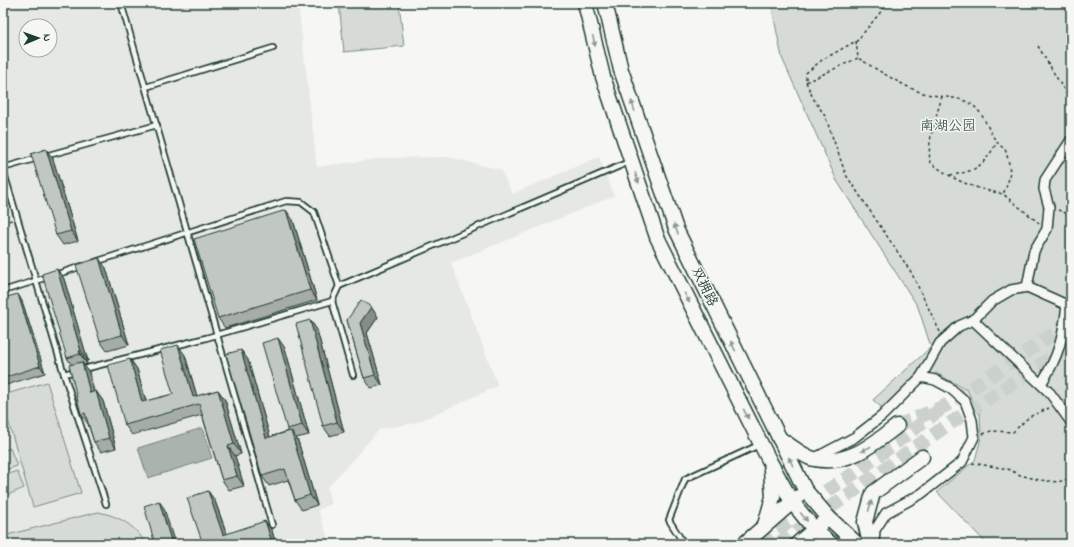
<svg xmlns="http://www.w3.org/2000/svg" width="1074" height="547" font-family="'Indie Flower','LXGW WenKai TC',sans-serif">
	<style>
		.built { fill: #e6e8e4; fill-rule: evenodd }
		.green { fill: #d6dbd6; stroke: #7a8c85 }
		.water { fill: #aab3ae; stroke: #72847d }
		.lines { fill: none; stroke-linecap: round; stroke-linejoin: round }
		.primary-tunnel { stroke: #cbd1cc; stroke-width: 14; stroke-dasharray: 14 7; stroke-linecap: butt }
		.service-casing { stroke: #1f3d34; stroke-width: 8 }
		.minor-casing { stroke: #1f3d34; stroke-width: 12 }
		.primary-casing { stroke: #1f3d34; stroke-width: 17 }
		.path { stroke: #1f3d34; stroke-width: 1.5; stroke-dasharray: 3 3; stroke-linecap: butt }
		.service { stroke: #f6f6f2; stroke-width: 4.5 }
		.minor { stroke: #f6f6f2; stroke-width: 9 }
		.primary { stroke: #f6f6f2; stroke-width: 14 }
		.wall { fill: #a6aca8; stroke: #1f3d34 }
		.shaded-wall { fill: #878c88; stroke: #1f3d34 }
		.building { fill: #c1c8c3; stroke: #1f3d34 }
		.oneway { fill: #8a9a93 }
		.labels { text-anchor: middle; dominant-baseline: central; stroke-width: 3; stroke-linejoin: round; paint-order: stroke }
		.park-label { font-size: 14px; fill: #445d54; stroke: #f6f6f2 }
		.street-label { font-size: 14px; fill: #1f3d34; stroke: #f6f6f2 }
	</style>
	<rect width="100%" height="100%" fill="#f6f6f2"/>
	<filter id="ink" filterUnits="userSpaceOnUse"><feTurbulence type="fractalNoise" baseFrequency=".025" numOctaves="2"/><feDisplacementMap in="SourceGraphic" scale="8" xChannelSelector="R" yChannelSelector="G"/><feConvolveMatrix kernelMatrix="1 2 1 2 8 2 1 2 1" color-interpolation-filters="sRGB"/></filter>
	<g filter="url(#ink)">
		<path class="built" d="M3,3H298L317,167L385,158L448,157L501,170L512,194L599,157L614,196L451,263L498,386L415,423L380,429L327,488L331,504L318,510L330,544H3ZM26,26H50V50H26Z"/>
		<g class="green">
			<path d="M339,3H399L404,46L344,52Z"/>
			<path d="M771,3H1071V544H987L937,492L975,460L981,438L980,415L967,390L936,373L881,407L873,400L931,347L918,307L837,181L782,58Z"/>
			<path d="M47,382L81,493L33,507L3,403V395Z"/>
			<path d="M10,448L17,466L3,471V451Z"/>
			<path d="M17,471L24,488L3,497V476Z"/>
			<path d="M98,512C119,516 135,525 146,544H3V536Z"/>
		</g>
		<path class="water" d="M202,428L212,458L148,478L138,448Z"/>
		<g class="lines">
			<g class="primary-tunnel">
				<path d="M897,426L945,406L1071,322"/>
				<path d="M761,544L828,490L856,472L945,406"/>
				<path d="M778,544L946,426L1071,345"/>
			</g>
			<defs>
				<g id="service">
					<path d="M121,3L272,525"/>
					<path d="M146,87L273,48"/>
					<path d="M45,156L157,125"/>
					<path d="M3,168L38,158"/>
					<path d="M3,170L64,374L106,504"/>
					<path d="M95,262L286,201L301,202L314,212L339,286"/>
					<path d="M55,275L82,266"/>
					<path d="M3,291L48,277"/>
					<path d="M332,301L353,375"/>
					<path d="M64,374L206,338L332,301L339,286L629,162"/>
					<path d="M684,544L669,520L685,479L759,445"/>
				</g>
				<g id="minor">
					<path d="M1027,287L1067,305C1063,338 1059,356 1041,384"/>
					<path d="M973,320L1050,393L1071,422"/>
					<path d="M921,377L940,343L959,326L973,320L992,301L1011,290L1027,287L1034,251L1047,229L1049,207L1044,189L1045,180L1071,140"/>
					<path d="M813,459L855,437L882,416L921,377L935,380L950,388L965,401L972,420L974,437L962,462L921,494L886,513L875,530L874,544"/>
				</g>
				<g id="primary">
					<path d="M585,3L603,77L657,237L769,460L792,502L815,530L831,544"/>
					<path d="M605,3L621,70L676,229L805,490L828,517L857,544"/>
					<path d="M779,438C788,444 804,457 814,459C848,466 872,445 897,426"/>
					<path d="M765,525L773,497L771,470"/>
					<path d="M744,544L798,497"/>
					<path d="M797,544L822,523"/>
					<path d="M870,544L865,522L873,493L922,457"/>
				</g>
			</defs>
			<use href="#service" class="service-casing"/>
			<use href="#minor" class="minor-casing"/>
			<use href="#primary" class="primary-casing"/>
			<g class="path">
				<path d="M856,42L888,3"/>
				<path d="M1038,46L1071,102"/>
				<path d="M806,82L858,58"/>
				<path d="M942,96C936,119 927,138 930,162C954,181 973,188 1003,194"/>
				<path d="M950,175C976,172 983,166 996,144"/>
				<path d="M1058,210L1071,215"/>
				<path d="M3,222L12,220"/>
				<path d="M940,332L911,272L846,175L825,116L813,98L806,82V73L822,60L856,41L858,58C878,70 899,84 920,92C936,98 956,95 971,104C988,115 988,139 1005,149C1011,168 1012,176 1003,194L1039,223"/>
				<path d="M983,434L991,431L1013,432L1029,417L1049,408"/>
				<path d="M972,463L1008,469L1020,475L1039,480L1058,482L1071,478"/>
			</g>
			<use href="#service" class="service"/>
			<use href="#minor" class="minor"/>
			<use href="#primary" class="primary"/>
		</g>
		<g class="wall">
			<path d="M46,149L53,159L78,241L63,245L56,235Z"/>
			<path d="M293,220L317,300L225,328L218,318Z"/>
			<path d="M106,268L129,345L107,351L100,341Z"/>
			<path d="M57,269L64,279L88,361H86L87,364L84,365L89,372L94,392L96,391L103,401L116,448L101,452L94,442L88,424L81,414L71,364L67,358Z"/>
			<path d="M3,275L6,284L3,285Z"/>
			<path d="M3,298L22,301L45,373L3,386Z"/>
			<path d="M371,307L378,317L367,333L382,385L371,388L364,378L347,320Z"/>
			<path d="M310,320L317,330L344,432L330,436L323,426Z"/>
			<path d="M285,348L309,435L296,438L298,441L317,505L302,510L295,500L288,480L269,486L262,476L241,350L248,360L270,437L288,431L287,429Z"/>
			<path d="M185,355L197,396L218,390L225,400L241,454L235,456L244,486L229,490L222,480L202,415L132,435L125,425L130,359L137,369L146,401L173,394Z"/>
			<path d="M208,491L215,501L227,534L272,531L276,544H203Z"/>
		</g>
		<g class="shaded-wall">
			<path d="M46,149L53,159L78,241L71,231Z"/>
			<path d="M286,210L293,220L317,300L310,290Z"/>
			<path d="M99,258L106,268L129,345L122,335Z"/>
			<path d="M57,269L64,279L88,361L81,351Z"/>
			<path d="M3,275L6,284L3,280Z"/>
			<path d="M18,294L22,301L45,373L40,366Z"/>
			<path d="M371,307L378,317L367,333L382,385L375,375L360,323Z"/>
			<path d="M310,320L317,330L344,432L337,422Z"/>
			<path d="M278,338L285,348L309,435L302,425Z"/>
			<path d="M178,345L185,355L199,404L193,397Z"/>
			<path d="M241,350L248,360L273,448L266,438Z"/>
			<path d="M79,351L86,361L87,364L80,354Z"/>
			<path d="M130,359L137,369L149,412L142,402Z"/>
			<path d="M82,362L89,372L97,403L90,393Z"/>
			<path d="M218,390L225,400L241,454L234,444Z"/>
			<path d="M96,391L103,401L116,448L109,438Z"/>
			<path d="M291,431L298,441L317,505L310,495Z"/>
			<path d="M228,446L235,456L244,486L237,476Z"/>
			<path d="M208,491L215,501L230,544L223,535Z"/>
			<path d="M159,501L164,508L175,544H172Z"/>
			<path d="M265,521L272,531L276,544H275L271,539Z"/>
		</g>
		<g class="building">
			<path d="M46,149L71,231L56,235L31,154Z"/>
			<path d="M286,210L310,290L218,318L194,239Z"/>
			<path d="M99,258L122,335L100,341L76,265Z"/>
			<path d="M57,269L81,351H79L80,354L67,358L42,274Z"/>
			<path d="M18,294L40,366L3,378V298Z"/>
			<path d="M361,300L371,307L360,323L375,375L364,378L347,320Z"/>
			<path d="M310,320L337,422L323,426L296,324Z"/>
			<path d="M278,338L302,425L287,429L262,343Z"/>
			<path d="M178,345L193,397L218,390L234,444L228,446L237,476L222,480L199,404L125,425L108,365L130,359L142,402L173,394L160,350Z"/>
			<path d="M241,350L266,438L291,431L310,495L295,500L285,469L262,476L226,354Z"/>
			<path d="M82,362L90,393L96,391L109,438L94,442L85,413L81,414L69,365Z"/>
			<path d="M208,491L223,535L265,521L271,539L257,544H203L187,498Z"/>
			<path d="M159,501L172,544H155L144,506Z"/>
		</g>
		<defs><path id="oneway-solid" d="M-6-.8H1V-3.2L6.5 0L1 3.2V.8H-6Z"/></defs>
		<g class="oneway">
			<use href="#oneway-solid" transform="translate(594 41) rotate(77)"/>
			<use href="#oneway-solid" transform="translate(633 106) rotate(-109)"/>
			<use href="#oneway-solid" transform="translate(637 178) rotate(71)"/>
			<use href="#oneway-solid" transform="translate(676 229) rotate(-113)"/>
			<use href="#oneway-solid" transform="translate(687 298) rotate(63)"/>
			<use href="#oneway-solid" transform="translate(733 346) rotate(-116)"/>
			<use href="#oneway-solid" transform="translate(746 414) rotate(63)"/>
			<use href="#oneway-solid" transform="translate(866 449) rotate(152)"/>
			<use href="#oneway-solid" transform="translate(791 462) rotate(-117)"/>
			<use href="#oneway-solid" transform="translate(870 506) rotate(-74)"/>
			<use href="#oneway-solid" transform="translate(804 517) rotate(50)"/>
		</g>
	</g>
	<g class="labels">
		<g class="park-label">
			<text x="948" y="126">南湖公园</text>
		</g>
		<g class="street-label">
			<text transform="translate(704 287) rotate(64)">双拥路</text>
		</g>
	</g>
	<rect width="1074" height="547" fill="none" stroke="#f6f6f2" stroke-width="16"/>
	<rect x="8" y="8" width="1058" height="531" fill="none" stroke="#1f3d34" stroke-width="1.5" filter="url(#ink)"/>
	<g transform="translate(38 38) rotate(88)"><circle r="19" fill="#f6f6f2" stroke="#a0aca6"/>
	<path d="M0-3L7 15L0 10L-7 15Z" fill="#1f3d34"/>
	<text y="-6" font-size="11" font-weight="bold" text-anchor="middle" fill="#1f3d34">N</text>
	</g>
</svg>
